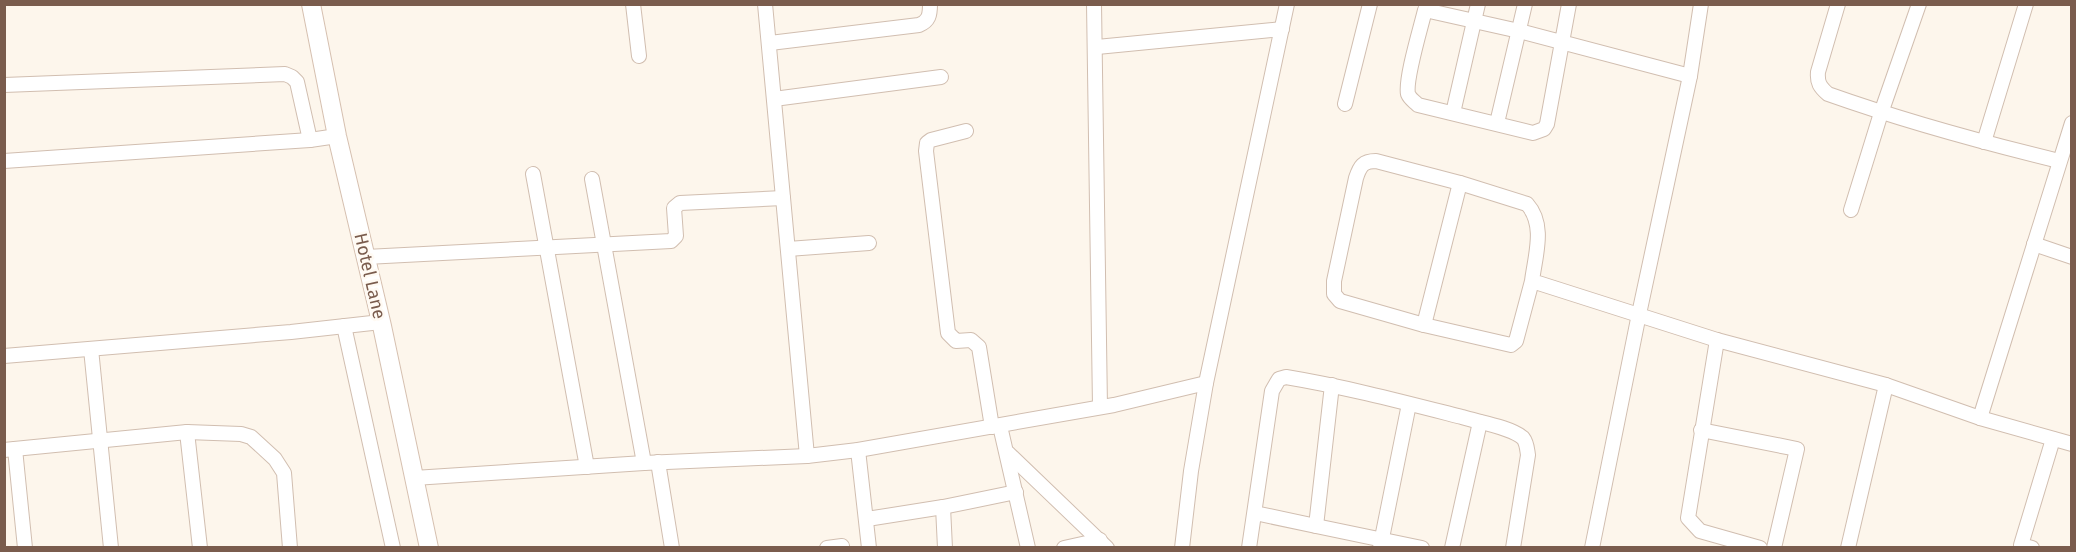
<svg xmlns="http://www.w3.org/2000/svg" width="2076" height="552" font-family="'Fira Sans',sans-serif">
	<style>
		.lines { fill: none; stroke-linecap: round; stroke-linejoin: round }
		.street-casing { stroke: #d1beb0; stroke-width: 16 }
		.secondary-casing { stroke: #d6c0b0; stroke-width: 20 }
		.street { stroke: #fff; stroke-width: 14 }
		.secondary { stroke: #fff; stroke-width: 18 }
		.labels { text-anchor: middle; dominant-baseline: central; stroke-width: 5; stroke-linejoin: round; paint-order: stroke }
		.street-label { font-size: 18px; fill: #7a5c4d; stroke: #fffaf3 }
	</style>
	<rect width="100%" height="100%" fill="#fdf6ec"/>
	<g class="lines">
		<defs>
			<g id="street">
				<path d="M633,4L639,56"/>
				<path d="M765,4L807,456"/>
				<path d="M1094,4L1100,407"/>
				<path d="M1569,4L1547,124L1544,129L1533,133L1418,105C1414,101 1410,99 1408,94C1405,79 1421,27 1425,10L1519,31L1690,76"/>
				<path d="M1838,4L1818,72C1817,83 1820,87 1828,94C1904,121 1981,142 2059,161"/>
				<path d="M770,43L919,25C929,21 930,15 930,4"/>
				<path d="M1097,47L1282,29"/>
				<path d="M4,85L285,74L292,77L297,82L310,140"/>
				<path d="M774,99L941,77"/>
				<path d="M1345,104L1370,4"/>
				<path d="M1453,113L1478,4"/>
				<path d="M1497,123L1525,4"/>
				<path d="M966,131L931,140L927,143L926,151L948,333L956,341L971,340L979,347L992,427"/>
				<path d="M1984,142L2026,4"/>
				<path d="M4,161L310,140L337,136"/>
				<path d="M533,174L587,467"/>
				<path d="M592,179L644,463"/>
				<path d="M1851,210L1881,113L1919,4"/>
				<path d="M2034,244L2072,257"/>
				<path d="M788,249L869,243"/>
				<path d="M366,257L671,241L676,236L674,208L680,203L783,198"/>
				<path d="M1532,281L1516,341L1511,345L1424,325L1340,301L1334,294V281L1356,178C1360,166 1363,161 1376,161L1460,183L1527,204C1546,225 1535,256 1532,281L1717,340L1886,385L1980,418L2072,444"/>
				<path d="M1424,325L1460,183"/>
				<path d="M344,326L393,548"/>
				<path d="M1717,340L1688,518L1700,531L1760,548"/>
				<path d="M91,349L111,548"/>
				<path d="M4,356L291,332L381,322"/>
				<path d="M1980,418L2072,123"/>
				<path d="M1000,426L1028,548"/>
				<path d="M1701,430L1797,449L1774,548"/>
				<path d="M187,432L200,548"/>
				<path d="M15,449L25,548"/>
				<path d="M4,450L187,432L241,434L251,437L275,459L284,473L290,548"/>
				<path d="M858,450L869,548"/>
				<path d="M1008,453L1107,548"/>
				<path d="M658,462L672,548"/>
				<path d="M414,478L644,463L807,456L858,450L1114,405L1206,383"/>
				<path d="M943,507L945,548"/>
				<path d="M1255,513L1316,526L1332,385"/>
				<path d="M867,519L943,507L1016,492"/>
				<path d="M1316,526L1422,548"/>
				<path d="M827,548L842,546"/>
				<path d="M1064,548L1100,540"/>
				<path d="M1182,548L1191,471L1206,383L1287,4"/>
				<path d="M1249,548L1272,391L1279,379L1286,377C1346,387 1403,402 1462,417C1478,422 1511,427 1523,438C1527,443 1527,449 1528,455L1513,548"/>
				<path d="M1380,548L1409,404"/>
				<path d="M1452,548L1480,422"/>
				<path d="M1592,548L1639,314L1690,76L1701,4"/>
				<path d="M1848,548L1886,385"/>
				<path d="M2032,548L2021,545L2053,439"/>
			</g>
			<path id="secondary" d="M311,4L337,136L382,326L429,548"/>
		</defs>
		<use href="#street" class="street-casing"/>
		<use href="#secondary" class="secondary-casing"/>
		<use href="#street" class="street"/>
		<use href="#secondary" class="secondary"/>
	</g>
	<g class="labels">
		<g class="street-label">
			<text transform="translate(370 276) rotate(77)">Hotel Lane</text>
		</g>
	</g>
	<rect width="2076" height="552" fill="none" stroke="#7a5c4d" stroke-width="12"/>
</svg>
